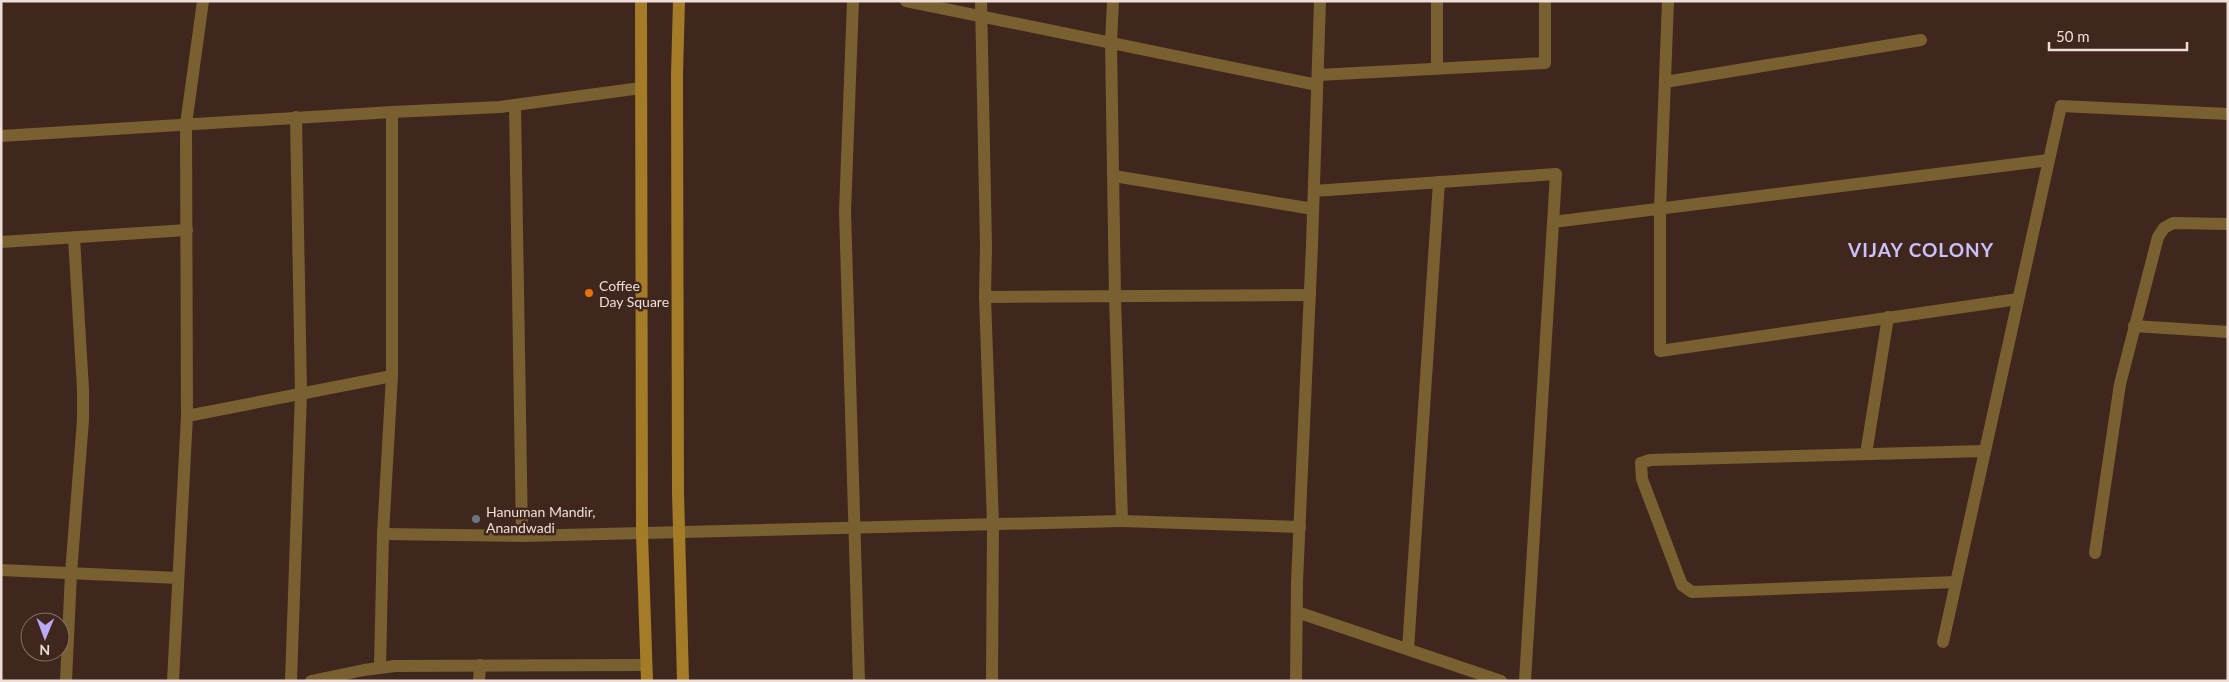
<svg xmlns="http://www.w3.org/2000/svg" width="2229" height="682" font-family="Lato,sans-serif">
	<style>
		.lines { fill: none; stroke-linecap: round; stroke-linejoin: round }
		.minor { stroke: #796030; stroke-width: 12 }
		.secondary { stroke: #a47b27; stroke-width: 12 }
		.food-dot { fill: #e8710a; stroke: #3f271d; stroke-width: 2 }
		.worship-dot { fill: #6b7280; stroke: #3f271d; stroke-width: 2 }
		.labels { text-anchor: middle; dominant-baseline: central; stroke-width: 5; stroke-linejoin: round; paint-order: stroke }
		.poi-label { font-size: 14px; fill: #efded8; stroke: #3f271d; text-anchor: start }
		.district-label { font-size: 19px; font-weight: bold; letter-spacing: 1px; fill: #cbc0fa; stroke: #3f271d }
	</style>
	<rect width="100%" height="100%" fill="#3f271d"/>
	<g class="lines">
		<g class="minor">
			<path d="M853,1L845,211L859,681"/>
			<path d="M906,1L1317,85"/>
			<path d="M981,1L986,246L985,297L993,524L992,681"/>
			<path d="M1113,1L1111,43L1115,297L1122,521L1300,527"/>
			<path d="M1668,1L1660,209V351L2018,299"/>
			<path d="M1437,68V1"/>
			<path d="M1318,75L1545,63V1"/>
			<path d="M1665,82L1921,40"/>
			<path d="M515,105L522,536"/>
			<path d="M1,136L392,112L500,107L641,88"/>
			<path d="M2049,160L2061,106L2228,114"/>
			<path d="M1114,176L1313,209"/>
			<path d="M1314,191L1556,174L1525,681"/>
			<path d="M1553,222L2049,160L1943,642"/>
			<path d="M1,242L187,230"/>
			<path d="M985,297L1310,295"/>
			<path d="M2134,326L2228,332"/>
			<path d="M187,416L392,376"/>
			<path d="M1866,454L1888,317"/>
			<path d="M383,534L522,536L1122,521"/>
			<path d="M2095,553L2120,384L2158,237L2164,228L2173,223L2228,224"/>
			<path d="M1,570L178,578"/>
			<path d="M1956,582L1692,592L1682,585L1642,479L1641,463L1650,460L1984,451"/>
			<path d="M1297,612L1501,681"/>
			<path d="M1408,649L1439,182"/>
			<path d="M380,667L383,534L392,376V112"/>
			<path d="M66,681L71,573L83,420V389L74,238"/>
			<path d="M173,681L187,416L186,124L203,1"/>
			<path d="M291,681L301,393L296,117"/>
			<path d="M311,681L364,670L395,666L646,665"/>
			<path d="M479,681L480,665"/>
			<path d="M1296,681L1297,582L1312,245L1320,1"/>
		</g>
		<g class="secondary">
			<path d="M641,1L642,534L647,681"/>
			<path d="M679,1L677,74L678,492L683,681"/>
		</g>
	</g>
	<circle class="food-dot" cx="589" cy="293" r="5"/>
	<circle class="worship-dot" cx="476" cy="519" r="5"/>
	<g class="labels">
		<g class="poi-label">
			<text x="599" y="285">Coffee<tspan x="599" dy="16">Day Square</tspan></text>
			<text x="486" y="511">Hanuman Mandir,<tspan x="486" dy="16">Anandwadi</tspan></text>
		</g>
		<g class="district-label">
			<text x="1921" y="249">VIJAY COLONY</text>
		</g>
	</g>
	<rect width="2229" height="682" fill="none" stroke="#efded8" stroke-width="5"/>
	<g transform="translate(45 637) rotate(181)"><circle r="24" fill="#3f271d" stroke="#857068"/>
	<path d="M0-4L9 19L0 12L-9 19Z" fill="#baaaf6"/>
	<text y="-8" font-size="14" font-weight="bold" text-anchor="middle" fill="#efded8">N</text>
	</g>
	<path d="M2049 42v8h138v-8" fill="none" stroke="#efded8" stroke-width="2.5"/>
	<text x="2056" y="42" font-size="15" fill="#efded8" stroke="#3f271d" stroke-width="4" paint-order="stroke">50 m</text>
</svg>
